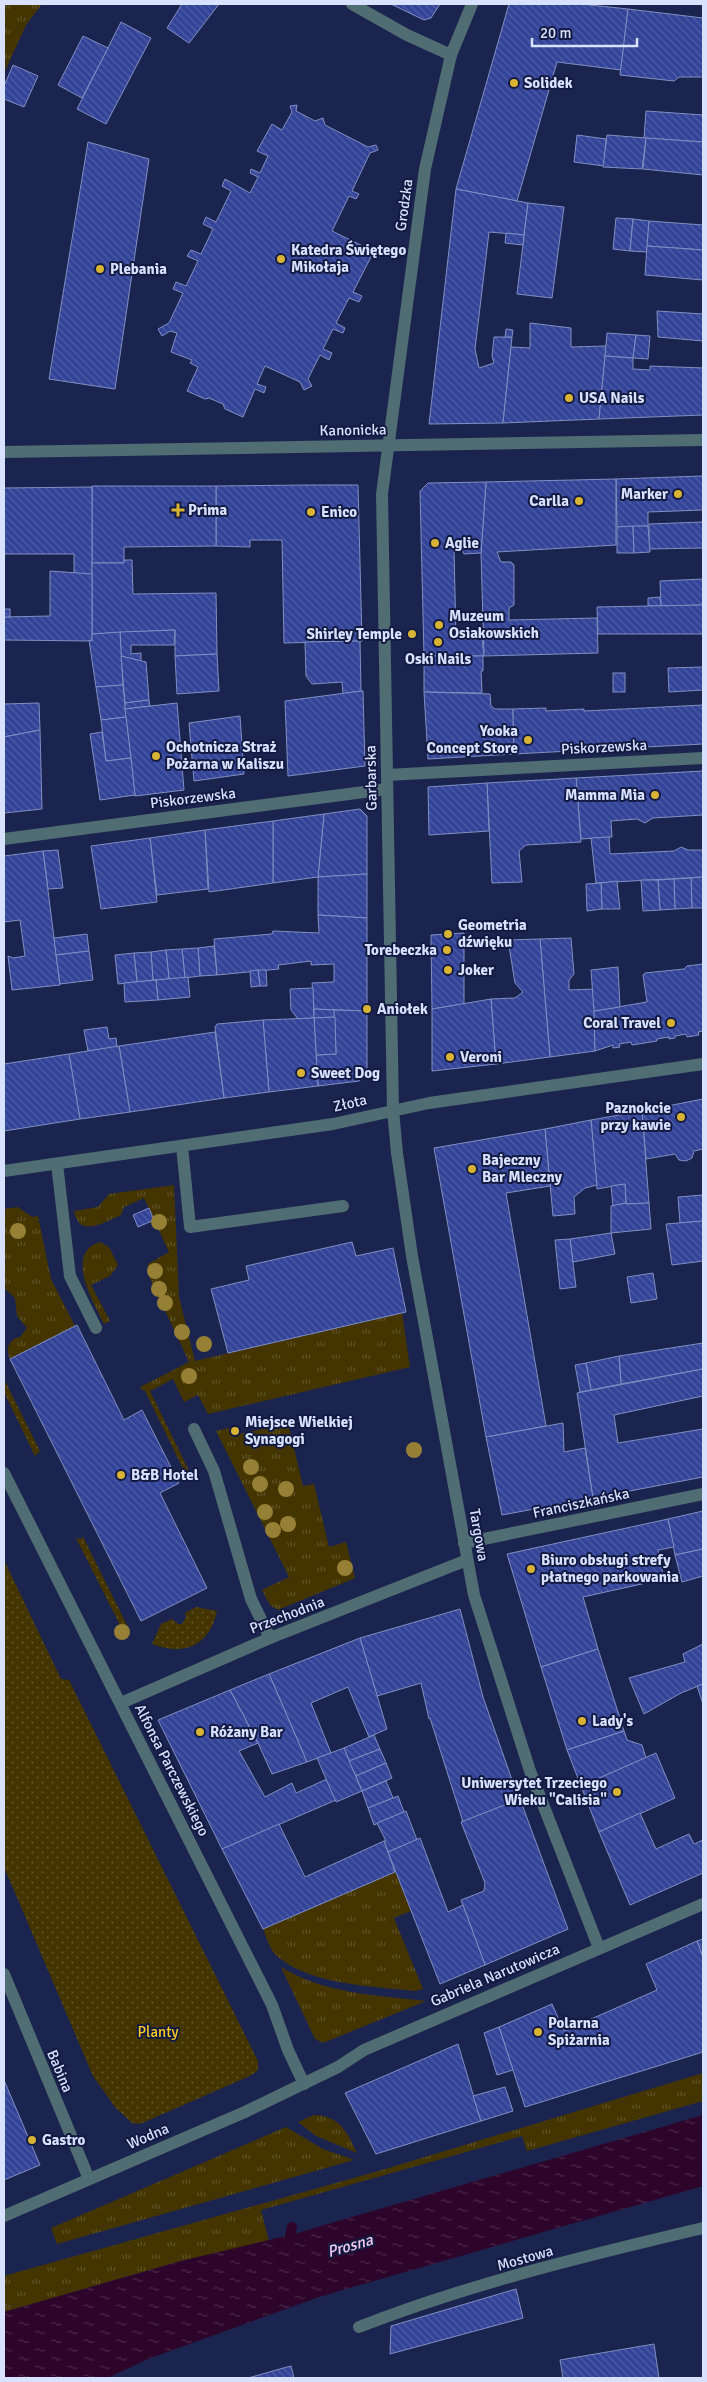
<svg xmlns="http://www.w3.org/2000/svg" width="707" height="2382" font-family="Signika,sans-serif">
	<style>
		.grass { fill: url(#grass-tufts) }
		.park { fill: url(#park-dots) }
		.water { fill: url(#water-ripples) }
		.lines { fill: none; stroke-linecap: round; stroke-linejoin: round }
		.stream { stroke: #2d052a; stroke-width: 10 }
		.building { fill: url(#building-back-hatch); stroke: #808fc2 }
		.minor { stroke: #4f6d72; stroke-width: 12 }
		.tree { fill: #958036 }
		.poi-dot { fill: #d9b334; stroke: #121a42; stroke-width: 2 }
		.labels { text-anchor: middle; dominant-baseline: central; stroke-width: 4; stroke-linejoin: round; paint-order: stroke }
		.poi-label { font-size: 15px; font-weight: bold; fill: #d8e1fd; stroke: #121a42; text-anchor: start }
		.street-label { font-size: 15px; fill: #d8e1fd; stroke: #121a42 }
		.park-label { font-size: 15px; fill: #f9cb23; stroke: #121a42 }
		.water-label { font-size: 16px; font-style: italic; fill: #f5caee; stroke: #121a42 }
	</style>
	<defs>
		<pattern id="grass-tufts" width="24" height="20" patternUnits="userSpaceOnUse" patternTransform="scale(1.25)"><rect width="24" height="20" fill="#443500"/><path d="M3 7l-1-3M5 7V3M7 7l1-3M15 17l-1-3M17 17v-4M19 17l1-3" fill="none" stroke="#5e5226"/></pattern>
		<pattern id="park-dots" width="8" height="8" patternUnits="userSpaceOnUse" patternTransform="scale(1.25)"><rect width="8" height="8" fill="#443500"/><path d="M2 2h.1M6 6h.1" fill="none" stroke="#5e5226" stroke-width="1.8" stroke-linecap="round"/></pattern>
		<pattern id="water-ripples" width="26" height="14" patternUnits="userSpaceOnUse" patternTransform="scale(1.25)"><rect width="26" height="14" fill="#2d052a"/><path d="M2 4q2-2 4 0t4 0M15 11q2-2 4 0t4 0" fill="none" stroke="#4b294a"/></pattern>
		<pattern id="building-back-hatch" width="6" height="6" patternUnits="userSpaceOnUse" patternTransform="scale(1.25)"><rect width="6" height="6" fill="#334397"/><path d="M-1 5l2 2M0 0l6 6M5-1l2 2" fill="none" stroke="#505ea6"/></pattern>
	</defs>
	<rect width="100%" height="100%" fill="#1b244e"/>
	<g class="grass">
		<path d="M6,4H42L26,25L4,73V8Z"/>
		<path d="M174,1185L179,1297L195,1361L402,1313L410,1367L208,1414L198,1395L184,1402L173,1379L150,1391L142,1390L140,1387L189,1362L148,1274V1264L169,1252L144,1198L124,1207L121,1215C104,1222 79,1239 74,1211L98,1207L109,1194Z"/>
		<path d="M18,1207L32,1217L38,1216L51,1279L75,1326L10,1359C5,1349 9,1339 20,1337L27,1328L17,1316L15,1298L4,1288V1209Z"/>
		<path d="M100,1242L109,1247L118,1265L110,1276L91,1285L110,1321L104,1324C95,1305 63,1253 100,1242Z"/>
		<path d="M288,1423L303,1486L314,1484L329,1547L346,1542L355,1578L278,1610L270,1605L262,1590L289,1577L216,1431L233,1427L235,1435Z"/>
		<path d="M395,1872L411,1911L394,1918L423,1989L414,1991C372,1986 310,1985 277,1956C270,1951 266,1936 263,1929Z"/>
		<path d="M281,1967C325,1994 376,1995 426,2001L323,2043L315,2039Z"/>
		<path d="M703,2073V2101L527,2151L522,2136L261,2210L269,2241L181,2261L4,2312V2276L382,2170Z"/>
		<path d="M314,2115C340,2116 347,2132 357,2153L316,2136L298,2122Z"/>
		<path d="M286,2127L323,2149L354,2160L57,2244L51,2228Z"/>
	</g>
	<g class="park">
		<path d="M4,1379L40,1451L35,1456L4,1392Z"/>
		<path d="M144,1389L150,1391L192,1477L188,1479Z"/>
		<path d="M83,1537L128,1627L129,1631L125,1638L118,1637L115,1630L120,1625L76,1538L80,1539Z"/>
		<path d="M4,1560L61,1679L69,1680L258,2061V2070L252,2075L140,2124L132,2123L115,2107L93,2076L4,1867Z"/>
		<path d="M196,1607L217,1611C210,1645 184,1657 152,1644L161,1624L172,1619L178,1624H182L186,1617L185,1613Z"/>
	</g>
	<path class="water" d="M703,2115V2186L322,2296L148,2359L108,2378H4V2312L181,2261L290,2235Z"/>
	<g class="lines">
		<path class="stream" d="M290,2235L292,2227"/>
	</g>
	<g class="building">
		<path d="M182,4H219L189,43L167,28Z"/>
		<path d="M391,4H440L431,18L424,20Z"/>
		<path d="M509,4H581L628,9L621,70L557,62L517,201L456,189Z"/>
		<path d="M628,9L703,18V77H679L674,81L620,75Z"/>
		<path d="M121,22L151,38L106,124L77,109Z"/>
		<path d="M83,36L108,48L82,98L58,85Z"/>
		<path d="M13,65L38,76L24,107L4,99V86Z"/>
		<path d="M297,105L296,111L315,121L323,118L325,125L368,147L376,145L378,150L370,153L352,191L359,194L356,199L349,196L332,231L371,250L377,249L378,254L372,255L353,292L362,296L359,302L349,298L336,323L345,328L343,333L333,329L323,349L332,353L329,360L320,355L308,379L312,386L304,390L300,382L265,366L257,384L266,387L264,393L255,389L243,417L225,409L223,404L209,398L205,399L187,391L198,367L190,363L192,360L171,352L177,333L170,331L162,336L158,329L169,323L183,293L173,289L176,282L186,286L198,261L187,256L191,250L201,254L213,229L203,224L206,217L216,222L231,191L222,186L225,179L250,193L258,177L250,173L251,169L260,173L268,156L257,151L272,124L282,130L292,112L290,106Z"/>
		<path d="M646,111L703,115V142L644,138Z"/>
		<path d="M577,135L606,139L604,166L574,162Z"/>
		<path d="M607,135L646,138L642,169L603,167Z"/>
		<path d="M646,138L703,142V175L643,169Z"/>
		<path d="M88,142L149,159L115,389L49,379Z"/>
		<path d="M456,189L528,203L524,235L489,232L475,349L479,368L494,363L492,356L494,337H512L503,423L429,424Z"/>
		<path d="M528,203L564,207L552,298L517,294Z"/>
		<path d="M616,218L633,219L630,251L613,249Z"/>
		<path d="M633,219L649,221L647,252L630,251Z"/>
		<path d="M649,221L703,225V250L647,246Z"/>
		<path d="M506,233L524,235L523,245L505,243Z"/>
		<path d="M647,246L703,250V280L645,275Z"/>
		<path d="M657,311L703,314V341L658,337Z"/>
		<path d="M530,323L571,328V347L606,346L599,419L503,423L511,347L530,348Z"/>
		<path d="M506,329L513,330L512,337H505Z"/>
		<path d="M607,333L636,335L633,358L605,356Z"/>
		<path d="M636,335L650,336L648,359L633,358Z"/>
		<path d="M605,356L633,358V369L650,370V366L703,368V415L599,419Z"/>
		<path d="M703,476V510L648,512V526L617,527L616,479Z"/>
		<path d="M616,479V545L497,552L501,562H511L514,565V605L509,608V620L597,618L598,653L484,656L481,553L486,482Z"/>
		<path d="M486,482L481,553L464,554L460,546L454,547L456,639H482L484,656H424L420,491L428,483Z"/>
		<path d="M310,485H358L362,641L284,643L282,540H250V547L216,546V486Z"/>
		<path d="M92,486H216V546L124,547V563H92Z"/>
		<path d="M92,487V574L74,575V554H4V488Z"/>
		<path d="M703,522V548L649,549V524Z"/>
		<path d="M633,526L634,553H617V527Z"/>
		<path d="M633,526H648L650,552L634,553Z"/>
		<path d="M124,560H132L133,594L216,593L217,654L175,656V630L92,634V563H124Z"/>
		<path d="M50,571L92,574V641L4,640V617L50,616Z"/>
		<path d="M703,579V605L661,606L660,581Z"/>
		<path d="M660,597L661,606H648V598Z"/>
		<path d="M703,605V634H598L597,607Z"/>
		<rect x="4" y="609" width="6" height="8"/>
		<path d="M175,630L174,645H131V654L141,653V662L121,656L120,632Z"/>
		<path d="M120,632L123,685L96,687L89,640L92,641V634Z"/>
		<path d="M360,641L361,691L343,694L342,682L312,684L306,676L305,642Z"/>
		<path d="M217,654L219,691L177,694L175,656Z"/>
		<path d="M121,656L146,662L149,700L125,703Z"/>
		<path d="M424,656H483V671H481L482,693L424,692Z"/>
		<path d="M703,667V690L669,692L668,668Z"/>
		<rect x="613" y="673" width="12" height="19"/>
		<path d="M123,685L126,717L101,720L96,687Z"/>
		<path d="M361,691H363L365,766L288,776L285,701Z"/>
		<path d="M424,692L490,694L491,706L495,709H513L514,754L428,759Z"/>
		<path d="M149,700L150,706L125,709V703Z"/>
		<path d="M39,703L40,730L4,737V704Z"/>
		<path d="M177,703L184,790L135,796L125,709Z"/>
		<path d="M703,705V744L514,754L513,709L546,708V711L584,709V711Z"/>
		<path d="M240,716L244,774L194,781L189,723Z"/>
		<path d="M126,717L131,758L106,761L101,720Z"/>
		<path d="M40,730L42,809L4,813V737Z"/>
		<path d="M102,732L106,761L131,758L135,795L100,800L90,734Z"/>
		<path d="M703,771V815L653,818L645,823L637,819L611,821L612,837L581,839L576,778Z"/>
		<path d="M576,778L581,842L526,845L519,851L522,882L492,883L487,783Z"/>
		<path d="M487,783L489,831L429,835L428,787Z"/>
		<path d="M360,809L367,816V874L318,877L324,814Z"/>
		<path d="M324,814L318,877L273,883V821Z"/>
		<path d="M273,821V883L209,892L205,830Z"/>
		<path d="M205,830L208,889L157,895L150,838Z"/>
		<path d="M609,837L610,854L674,851L681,847L688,850H703V877L596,883L591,838Z"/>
		<path d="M150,838L157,902L101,909L91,846Z"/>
		<path d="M58,850L63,888L48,889L43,851Z"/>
		<path d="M43,851L60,985L12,990L8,956L13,958L25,956L20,920L4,922V856Z"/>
		<path d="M367,874V918L318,915V877Z"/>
		<path d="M703,877V908H692L691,878Z"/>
		<path d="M691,878L692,908L675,909L674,879Z"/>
		<path d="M674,879L675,909L660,910L658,880Z"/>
		<path d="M641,880H658L660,910L643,911Z"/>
		<path d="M617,881L620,909H602L601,883Z"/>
		<path d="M601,883L602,909L587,911L586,884Z"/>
		<path d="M318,915L367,918V1011L314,1009L312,983L334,982V964L311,965V961L278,965L279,969L217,975L214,939L272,934L273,931L319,933Z"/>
		<path d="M464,933V1004L432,1009L431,935Z"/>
		<path d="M87,934L89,951L56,955L54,938Z"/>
		<path d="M571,938L574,974L569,980V990L594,989L595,1051L550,1057L540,939Z"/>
		<path d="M540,939L550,1057L496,1064L491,999L515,998L523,992L515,983L508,940Z"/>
		<path d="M214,946L217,975L200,976L198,948Z"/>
		<path d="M198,948L200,976L185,978L182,949Z"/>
		<path d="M182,949L185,978L169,979L166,950Z"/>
		<path d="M166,950L169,979L153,980L151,952Z"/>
		<path d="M89,951L93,980L60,984L56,955Z"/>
		<path d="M151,952L153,980L137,982L134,953Z"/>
		<path d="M134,953L137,982L118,984L115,955Z"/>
		<path d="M703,964V1031L698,1032L699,1035L687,1037L686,1034L675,1036V1038L669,1039V1037L657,1039V1041L632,1045L631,1042L619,1044L620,1047L613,1048V1045L595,1051L594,1011L647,1002L643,975L645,973L684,969L687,966Z"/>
		<path d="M618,967L620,1007L594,1011L591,970Z"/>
		<path d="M258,970H266L267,986H260Z"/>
		<path d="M258,970L260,986L251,987L250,971Z"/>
		<path d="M188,977L190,997L158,1000L156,980Z"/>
		<path d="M156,980L158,1000L125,1002L124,983Z"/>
		<path d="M313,988L314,1018L298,1019L291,1010L290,989Z"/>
		<path d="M491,999L496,1064L432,1071V1009Z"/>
		<path d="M314,1009L334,1010L335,1017L314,1018Z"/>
		<path d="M334,1010L367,1011V1070L359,1081L318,1086L316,1055L336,1054Z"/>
		<path d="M335,1017L336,1054L316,1055L314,1018Z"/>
		<path d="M314,1018L318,1086L269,1092L263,1020Z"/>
		<path d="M263,1020L269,1092L224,1098L215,1027L217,1024Z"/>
		<path d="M107,1027L109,1039L116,1038L117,1047L88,1051L84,1030Z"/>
		<path d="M215,1032L224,1098L130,1112L119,1046Z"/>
		<path d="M119,1046L130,1112L80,1119L69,1054Z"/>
		<path d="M69,1054L80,1119L4,1131V1064Z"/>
		<path d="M703,1099V1149L694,1151L692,1158L686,1161L679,1160L675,1154L646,1159L642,1111Z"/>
		<path d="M642,1111L649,1203L626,1204L625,1184L597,1189L591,1120Z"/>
		<path d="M591,1120L597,1185L585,1188L574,1197L575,1214L553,1216L545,1129Z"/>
		<path d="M545,1129L550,1186L506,1193L546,1426L486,1437L434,1148Z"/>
		<path d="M625,1184L626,1203L613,1206L611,1186Z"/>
		<path d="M703,1195V1221L680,1223L678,1197Z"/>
		<path d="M626,1203V1204L649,1203L651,1229L611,1233V1206Z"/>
		<path d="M149,1208L154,1220L138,1227L133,1215Z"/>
		<path d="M703,1221V1261L672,1265L666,1224Z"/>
		<path d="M611,1233L615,1254L573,1262L570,1239Z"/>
		<path d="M570,1239L576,1287L560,1289L555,1240Z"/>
		<path d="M352,1242L356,1256L393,1248L406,1312L228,1353L211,1289L249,1280L246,1266Z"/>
		<path d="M653,1273L657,1299L631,1303L627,1277Z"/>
		<path d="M77,1325L124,1420L142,1410L179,1483L160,1493L207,1588L141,1621L10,1359Z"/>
		<path d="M703,1343V1369L621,1384L619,1356Z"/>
		<path d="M619,1356L621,1384L591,1390L586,1363Z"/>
		<path d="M586,1363L591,1390L580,1392L575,1365Z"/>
		<path d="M703,1369V1396L614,1415L618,1443L703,1429V1477L593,1498L577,1393Z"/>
		<path d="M563,1423L564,1452L585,1448L593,1498L502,1515L486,1437Z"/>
		<path d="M703,1511V1549L675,1555L668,1519Z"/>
		<path d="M668,1519L674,1547L658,1550L664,1579L583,1597L598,1649L541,1667L507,1554Z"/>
		<path d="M703,1549V1576L682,1582L675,1555Z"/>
		<path d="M460,1609L483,1697L519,1800L463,1822L430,1718L429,1719L421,1683L377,1696L360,1638Z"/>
		<path d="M360,1638L387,1729L369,1737L348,1687L311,1703L331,1753L307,1762L269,1674Z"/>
		<path d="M703,1644V1684L681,1693L644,1714L629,1678L685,1662L683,1654Z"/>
		<path d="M598,1649L624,1731L567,1750L541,1667Z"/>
		<path d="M269,1674L307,1762L272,1774L258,1743L230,1690Z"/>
		<path d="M703,1684V1704L697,1686Z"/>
		<path d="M230,1690L258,1743L239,1751L265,1797L292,1783L296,1793L327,1779L336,1800L222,1849L158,1720Z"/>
		<path d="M624,1731L627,1740L642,1745L646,1758L581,1786L567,1750Z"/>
		<path d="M374,1735L380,1749L349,1761L344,1748Z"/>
		<path d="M344,1748L362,1791L336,1802L317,1758Z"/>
		<path d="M380,1749L386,1763L356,1776L349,1761Z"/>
		<path d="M656,1753L675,1798L599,1832L581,1786Z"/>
		<path d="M386,1763L392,1778L362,1791L356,1776Z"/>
		<path d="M386,1781L393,1798L368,1808L362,1791Z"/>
		<path d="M398,1796L404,1812L374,1825L368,1808Z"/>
		<path d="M520,1799L568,1929L485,1965L461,1900L484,1891L485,1883L461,1822Z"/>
		<path d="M406,1811L417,1840L388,1852L384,1841H386L377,1823Z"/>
		<path d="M640,1813L656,1849L689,1834L694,1844L703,1840V1873L630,1905L599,1832Z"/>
		<path d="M279,1824L305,1877L384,1841L395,1872L263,1929L222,1849Z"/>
		<path d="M420,1838L448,1912L463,1905L485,1965L440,1984L388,1852Z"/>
		<path d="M703,1939V1957L697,1941Z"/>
		<path d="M697,1941L703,1957V2052L525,2107L499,2027L552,2004L564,2031L657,1990L646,1964Z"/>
		<path d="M499,2027L513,2070L497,2075L484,2033Z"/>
		<path d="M458,2044L481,2121L376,2154L345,2093Z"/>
		<path d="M4,2080L40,2165L4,2180Z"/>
		<path d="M505,2087L513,2111L481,2121L473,2096Z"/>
		<path d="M516,2289L523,2318L390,2354L391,2326Z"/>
		<path d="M654,2344L659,2378H563L560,2360Z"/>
		<path d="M291,2366L294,2378H248L287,2367Z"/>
	</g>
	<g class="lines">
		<g class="minor">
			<path d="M352,4L407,35L451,55"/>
			<path d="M472,4L451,55L425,169L382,494L393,1110L397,1153L412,1256L474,1595L530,1771L599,1948"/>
			<path d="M4,452L703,440"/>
			<path d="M387,775L703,758"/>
			<path d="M4,839L387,789"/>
			<path d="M182,1146L190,1227L343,1206"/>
			<path d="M57,1164L70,1276L96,1328"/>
			<path d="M4,1171L333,1124L429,1103L703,1064"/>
			<path d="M194,1429L214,1471L251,1599L270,1638"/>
			<path d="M4,1473L272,2005L288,2050L304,2084"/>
			<path d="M464,1543L703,1494"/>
			<path d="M121,1703L270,1638L467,1560"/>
			<path d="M4,1974L89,2179"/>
			<path d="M4,2216L245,2112L338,2067L364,2050L703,1904"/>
			<path d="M359,2327C469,2284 588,2255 703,2228"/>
		</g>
	</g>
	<g class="tree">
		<circle cx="159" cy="1222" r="8"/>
		<circle cx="18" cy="1231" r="8"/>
		<circle cx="155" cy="1271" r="8"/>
		<circle cx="159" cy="1289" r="8"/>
		<circle cx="165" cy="1303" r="8"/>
		<circle cx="182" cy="1332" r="8"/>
		<circle cx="204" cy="1344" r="8"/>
		<circle cx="189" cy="1376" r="8"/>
		<circle cx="414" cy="1450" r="8"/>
		<circle cx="251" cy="1467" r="8"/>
		<circle cx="260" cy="1484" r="8"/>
		<circle cx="286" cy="1489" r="8"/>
		<circle cx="265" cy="1512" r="8"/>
		<circle cx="288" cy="1524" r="8"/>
		<circle cx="273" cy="1530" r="8"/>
		<circle cx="345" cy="1568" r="8"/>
		<circle cx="122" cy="1632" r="8"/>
	</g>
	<g class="poi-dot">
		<circle cx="514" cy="83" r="5"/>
		<circle cx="281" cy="259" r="5"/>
		<circle cx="100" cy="269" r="5"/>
		<circle cx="569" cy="398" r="5"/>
		<circle cx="678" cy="494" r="5"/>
		<circle cx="579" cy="501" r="5"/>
		<path d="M175.5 502.5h5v5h5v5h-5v5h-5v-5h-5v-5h5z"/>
		<circle cx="311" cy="512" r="5"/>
		<circle cx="435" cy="543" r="5"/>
		<circle cx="439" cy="625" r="5"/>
		<circle cx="412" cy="634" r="5"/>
		<circle cx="438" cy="642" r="5"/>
		<circle cx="528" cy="740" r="5"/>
		<circle cx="156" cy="756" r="5"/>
		<circle cx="655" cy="795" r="5"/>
		<circle cx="448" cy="934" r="5"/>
		<circle cx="447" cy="950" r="5"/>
		<circle cx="448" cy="970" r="5"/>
		<circle cx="367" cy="1009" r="5"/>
		<circle cx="671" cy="1023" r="5"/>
		<circle cx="450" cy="1057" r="5"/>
		<circle cx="301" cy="1073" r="5"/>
		<circle cx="681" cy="1117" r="5"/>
		<circle cx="472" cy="1169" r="5"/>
		<circle cx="235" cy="1431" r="5"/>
		<circle cx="121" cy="1475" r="5"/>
		<circle cx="531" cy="1569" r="5"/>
		<circle cx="582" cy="1721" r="5"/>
		<circle cx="200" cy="1732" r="5"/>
		<circle cx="617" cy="1792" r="5"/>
		<circle cx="538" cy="2032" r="5"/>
		<circle cx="32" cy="2140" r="5"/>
	</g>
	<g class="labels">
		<g class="poi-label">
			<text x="524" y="83">Solidek</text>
			<text x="291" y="250">Katedra Świętego<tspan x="291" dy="17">Mikołaja</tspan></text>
			<text x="110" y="269">Plebania</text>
			<text x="579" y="398">USA Nails</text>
			<text x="668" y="494" text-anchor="end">Marker</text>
			<text x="569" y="501" text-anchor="end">Carlla</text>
			<text x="188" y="510">Prima</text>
			<text x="321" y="512">Enico</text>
			<text x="445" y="543">Aglie</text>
			<text x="449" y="616">Muzeum<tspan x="449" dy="17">Osiakowskich</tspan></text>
			<text x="402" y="634" text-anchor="end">Shirley Temple</text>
			<text x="438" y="659" text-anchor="middle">Oski Nails</text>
			<text x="518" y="731" text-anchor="end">Yooka<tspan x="518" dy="17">Concept Store</tspan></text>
			<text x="166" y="747">Ochotnicza Straż<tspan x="166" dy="17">Pożarna w Kaliszu</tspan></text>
			<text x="645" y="795" text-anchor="end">Mamma Mia</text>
			<text x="458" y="925">Geometria<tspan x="458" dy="17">dźwięku</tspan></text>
			<text x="437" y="950" text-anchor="end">Torebeczka</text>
			<text x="458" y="970">Joker</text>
			<text x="377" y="1009">Aniołek</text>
			<text x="661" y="1023" text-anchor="end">Coral Travel</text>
			<text x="460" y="1057">Veroni</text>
			<text x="311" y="1073">Sweet Dog</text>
			<text x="671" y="1108" text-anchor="end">Paznokcie<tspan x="671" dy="17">przy kawie</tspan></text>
			<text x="482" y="1160">Bajeczny<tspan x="482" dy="17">Bar Mleczny</tspan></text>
			<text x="245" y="1422">Miejsce Wielkiej<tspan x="245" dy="17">Synagogi</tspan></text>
			<text x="131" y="1475">B&amp;B Hotel</text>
			<text x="541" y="1560">Biuro obsługi strefy<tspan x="541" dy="17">płatnego parkowania</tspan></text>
			<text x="592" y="1721">Lady's</text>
			<text x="210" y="1732">Różany Bar</text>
			<text x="607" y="1783" text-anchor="end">Uniwersytet Trzeciego<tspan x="607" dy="17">Wieku "Calisia"</tspan></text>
			<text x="548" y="2023">Polarna<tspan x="548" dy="17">Spiżarnia</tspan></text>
			<text x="42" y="2140">Gastro</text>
		</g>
		<g class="street-label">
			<text transform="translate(404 205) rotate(-82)">Grodzka</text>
			<text transform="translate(353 430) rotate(-1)">Kanonicka</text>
			<text transform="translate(604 747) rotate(-3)">Piskorzewska</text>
			<text transform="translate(371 778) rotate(-91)">Garbarska</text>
			<text transform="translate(193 798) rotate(-7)">Piskorzewska</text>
			<text transform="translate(350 1103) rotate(-13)">Złota</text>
			<text transform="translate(581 1503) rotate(-12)">Franciszkańska</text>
			<text transform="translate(479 1535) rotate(80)">Targowa</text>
			<text transform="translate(287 1615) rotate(-21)">Przechodnia</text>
			<text transform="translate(172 1770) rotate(63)">Alfonsa Parczewskiego</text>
			<text transform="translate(495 1975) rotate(-23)">Gabriela Narutowicza</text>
			<text transform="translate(60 2071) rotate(67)">Babina</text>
			<text transform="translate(148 2136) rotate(-23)">Wodna</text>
			<text transform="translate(525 2258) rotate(-16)">Mostowa</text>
		</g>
		<g class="park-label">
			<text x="158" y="2032">Planty</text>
		</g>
		<g class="water-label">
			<text transform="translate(350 2246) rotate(-16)">Prosna</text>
		</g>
	</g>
	<rect width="707" height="2382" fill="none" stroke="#d8e1fd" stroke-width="10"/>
	<path d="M532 38v8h105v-8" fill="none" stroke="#d8e1fd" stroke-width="2.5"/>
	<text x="540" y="38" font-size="15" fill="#d8e1fd" stroke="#121a42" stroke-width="4" paint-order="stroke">20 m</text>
</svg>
